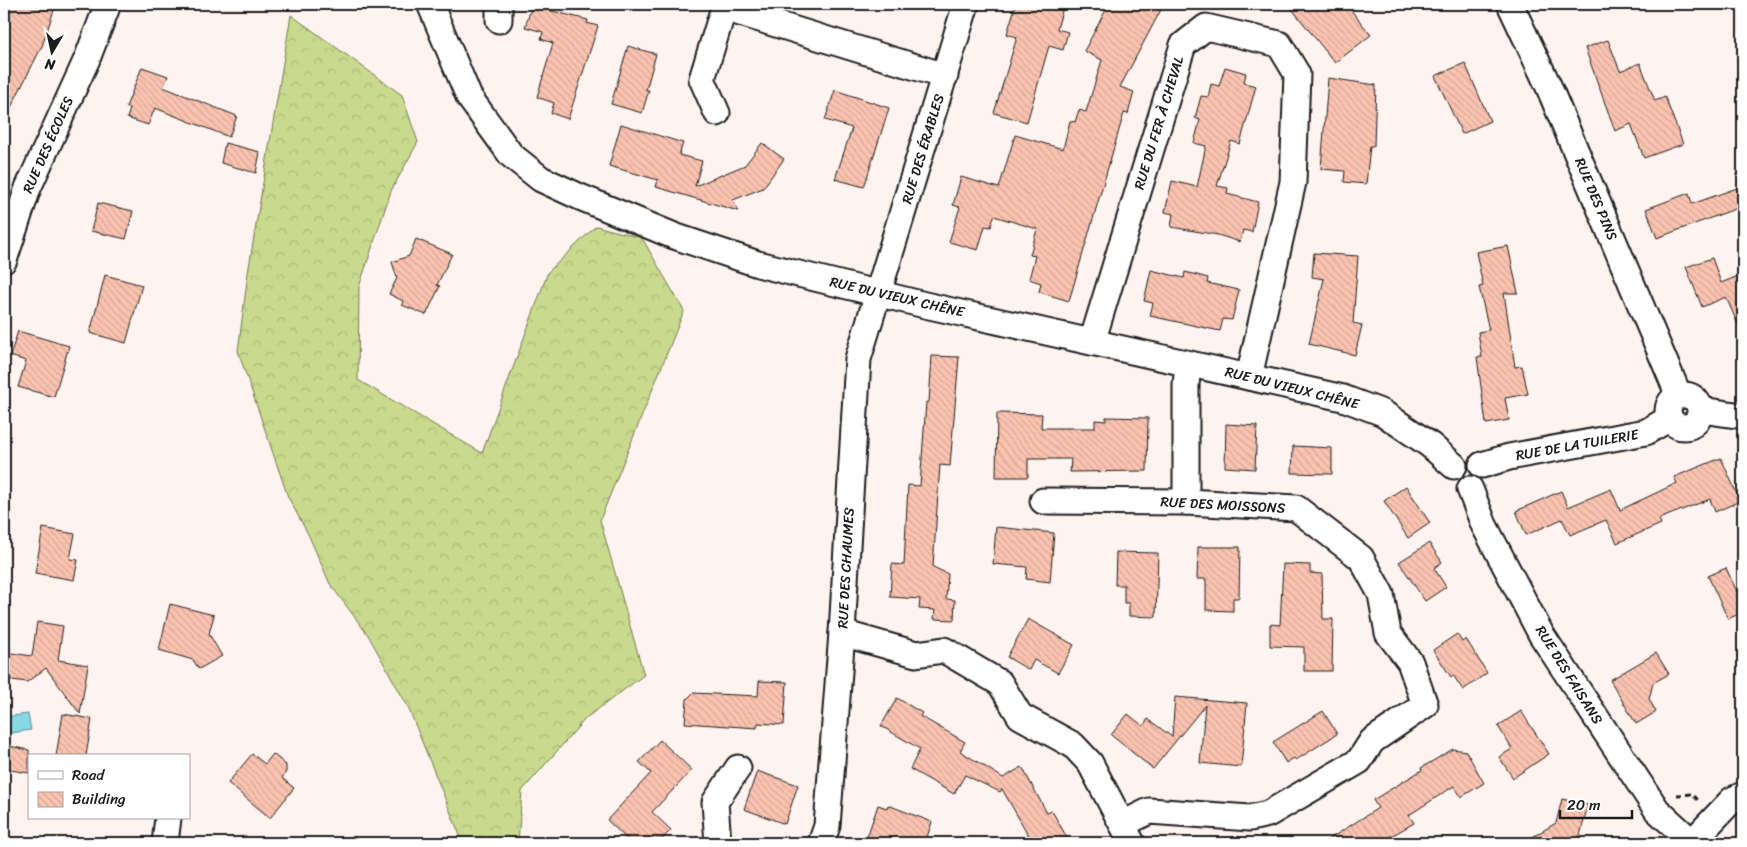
<svg xmlns="http://www.w3.org/2000/svg" width="1747" height="847" font-family="Sriracha,sans-serif">
	<style>
		.forest { fill: url(#forest-crowns); stroke: #727a54 }
		.water { fill: #88d7e4; stroke: #5d8c94 }
		.building { fill: url(#building-back-hatch); stroke: #1c1c1c }
		.lines { fill: none; stroke-linecap: round; stroke-linejoin: round }
		.minor-casing { stroke: #1c1c1c; stroke-width: 29 }
		.path { stroke: #1c1c1c; stroke-width: 3; stroke-dasharray: 5 4; stroke-linecap: butt }
		.minor { stroke: #fff; stroke-width: 25 }
		.labels { text-anchor: middle; dominant-baseline: central; stroke-width: 4; stroke-linejoin: round; paint-order: stroke }
		.street-label { font-size: 14px; fill: #1c1c1c; stroke: #fff }
	</style>
	<defs>
		<pattern id="forest-crowns" width="20" height="18" patternUnits="userSpaceOnUse" patternTransform="scale(1.25)"><rect width="20" height="18" fill="#c9d98d"/><path d="M2 6a3 3 0 1 1 6 0M12 15a3 3 0 1 1 6 0" fill="none" stroke="#acba79"/></pattern>
		<pattern id="building-back-hatch" width="6" height="6" patternUnits="userSpaceOnUse" patternTransform="scale(1.25)"><rect width="6" height="6" fill="#fbc3b0"/><path d="M-1 5l2 2M0 0l6 6M5-1l2 2" fill="none" stroke="#d7a797"/></pattern>
	</defs>
	<rect width="100%" height="100%" fill="#fef3ef"/>
	<filter id="ink" filterUnits="userSpaceOnUse"><feTurbulence type="fractalNoise" baseFrequency=".02" numOctaves="2"/><feDisplacementMap in="SourceGraphic" scale="10" xChannelSelector="R" yChannelSelector="G"/><feConvolveMatrix kernelMatrix="1 2 1 2 8 2 1 2 1" color-interpolation-filters="sRGB"/></filter>
	<g filter="url(#ink)">
		<path class="forest" d="M291,15L402,95L418,142L391,191L359,287L358,380L482,453L548,272L596,226L642,238L684,311L600,520L644,675L586,718L522,791L518,843H463L408,707L368,635L330,584L308,534L288,497L238,351L248,273Z"/>
		<path class="water" d="M28,714L31,730L4,734V717Z"/>
		<g class="building">
			<path d="M4,4H56L42,46L4,121Z"/>
			<path d="M1016,4H1064L1057,29L1068,32L1063,50L1049,46L1027,122L994,113L1017,37L1007,34Z"/>
			<path d="M1109,4H1164L1120,87L1134,92L1128,114L1124,113L1069,301L1039,292L1041,283L1029,279L1035,256L1030,255L1037,229L994,216L991,227L985,226L978,250L949,242L960,207L953,205L961,177L999,188L1015,135L1063,149L1070,121L1075,122L1079,110L1086,112L1102,60L1084,51Z"/>
			<path d="M1288,4H1346L1371,35L1335,63Z"/>
			<path d="M532,6L588,20L587,23L598,26L568,119L551,113L554,103L537,97L553,43L541,39L543,32L525,27Z"/>
			<path d="M1608,40L1620,71L1640,63L1655,101L1665,97L1683,144L1644,158L1631,124L1615,131L1585,48Z"/>
			<path d="M628,46L656,54L646,90H649L642,113L611,104Z"/>
			<path d="M1465,63L1490,121L1462,134L1435,76Z"/>
			<path d="M142,67L168,76L163,87L237,116L229,137L155,108L148,125L127,118L130,109L126,107Z"/>
			<path d="M1225,67L1246,73L1244,83L1256,86L1240,144L1231,141L1217,186L1228,188L1227,194L1258,202L1252,232L1243,230L1240,242L1218,235L1171,227L1173,214L1165,212L1172,181L1197,187L1206,146L1194,143L1200,120L1195,118L1201,96L1208,97L1211,84L1219,86Z"/>
			<path d="M1328,78L1376,85L1374,146H1370L1366,184L1344,182L1345,171L1321,169Z"/>
			<path d="M835,90L889,108L864,187L835,179L852,128L825,120Z"/>
			<path d="M621,124L683,143L679,155L702,161L695,186L745,165L762,143L784,159L763,188L733,200L738,211L656,187L658,180L609,166Z"/>
			<path d="M225,143L260,152L256,173L221,163Z"/>
			<path d="M1737,188L1743,206L1657,238L1646,209L1689,193L1692,204Z"/>
			<path d="M98,203L133,211L126,239L91,231Z"/>
			<path d="M416,239L452,254L437,285L440,286L426,315L402,305L403,301L389,294L397,278L392,262L409,256Z"/>
			<path d="M1508,246L1518,293H1504L1515,367L1522,366L1528,394L1505,398L1509,420L1486,424L1477,357H1482L1478,332L1489,330L1479,287L1483,286L1476,252Z"/>
			<path d="M1314,253L1358,256L1353,323L1362,325L1355,355L1309,344L1324,279L1312,277Z"/>
			<path d="M1712,258L1721,283L1743,274V336L1726,297L1702,307L1686,267Z"/>
			<path d="M1151,270L1184,278L1185,272L1197,275L1208,278L1207,283L1239,290L1232,320L1223,319L1220,331L1150,316L1153,303L1144,301Z"/>
			<path d="M105,275L142,285L126,343L90,333Z"/>
			<path d="M18,331L69,346L54,397L18,387L26,361L10,356Z"/>
			<path d="M932,356L959,357L950,466L940,465L933,567L948,574L946,599L955,600L954,620L934,619L935,610L919,609L920,599L890,597L892,564L904,565L908,485L920,486L926,402H929Z"/>
			<path d="M997,413L1042,414L1041,428H1095V420L1106,421V417L1148,418L1147,471L1070,472L1071,459H1028V477H996Z"/>
			<path d="M1226,424L1257,426L1255,469L1225,467Z"/>
			<path d="M1293,446L1332,448V474L1292,473Z"/>
			<path d="M1721,458L1740,501L1715,512L1710,499L1659,519L1661,524L1617,543L1606,520L1570,535L1562,519L1526,535L1516,511L1561,491L1568,507L1611,489L1620,510L1677,483L1674,477Z"/>
			<path d="M1406,486L1430,523L1408,538L1384,501Z"/>
			<path d="M996,527L1054,533L1050,582L1026,579L1027,567L993,564Z"/>
			<path d="M43,528L75,534L70,559L78,560L74,580L35,573Z"/>
			<path d="M1429,543L1442,562L1434,568L1446,587L1425,601L1399,562Z"/>
			<path d="M1198,547H1240L1239,598H1233V611L1206,610V579H1197Z"/>
			<path d="M1116,552L1158,553L1156,617L1129,616V603H1124V585H1115Z"/>
			<path d="M1283,564L1310,565V573L1322,574L1323,619H1333L1332,671H1304V647L1270,646V624L1280,625Z"/>
			<path d="M1726,568L1743,605V612L1728,619L1708,576Z"/>
			<path d="M170,604L214,615L209,634L222,656L199,669L193,660L159,650Z"/>
			<path d="M1028,619L1074,645L1058,673L1034,660L1029,670L1007,657Z"/>
			<path d="M37,622L63,626L58,660L88,665L80,714L46,668L27,682L4,679V652L32,656Z"/>
			<path d="M1457,634L1462,642L1466,639L1487,673L1463,690L1453,675L1451,677L1433,650Z"/>
			<path d="M1656,653L1669,674L1653,683L1649,699L1656,712L1636,724L1610,680Z"/>
			<path d="M759,681L787,682L784,725L758,723L757,728L685,723L687,699L693,693L758,696Z"/>
			<path d="M1175,697L1247,703L1241,767L1200,763L1205,705L1153,769L1111,735L1128,714L1143,726L1148,719L1172,737Z"/>
			<path d="M897,698L922,713L920,716L965,742L960,751L1003,778L1022,767L1047,813L1052,811L1070,843H1033L1002,789L1000,792L965,775L954,794L910,769L920,749L881,726Z"/>
			<path d="M1323,711L1337,734L1296,760L1294,758L1286,763L1273,742Z"/>
			<path d="M1521,711L1549,754L1513,778L1499,757L1512,749L1498,726Z"/>
			<path d="M63,714L92,719L86,756H56Z"/>
			<path d="M660,740L692,770L652,812L671,830L658,843H631L607,820L651,773L639,762Z"/>
			<path d="M4,745L29,750V773L4,769Z"/>
			<path d="M1453,749L1466,751L1484,783L1461,797L1454,786L1409,815L1414,823L1379,843H1323L1378,808L1373,800L1422,770L1421,768Z"/>
			<path d="M252,754L265,764L273,754L286,765V772L282,778L294,788L270,818L228,783Z"/>
			<path d="M757,771L798,785L785,824L744,809Z"/>
			<path d="M1562,799L1588,805L1578,843H1522L1556,823Z"/>
			<path d="M878,805L887,808L888,805L932,822L925,843H882L867,837Z"/>
		</g>
		<g class="lines">
			<defs>
				<g id="minor">
					<path d="M430,4L469,97L511,155L541,179L580,197L674,236L758,264L925,305L1343,398L1383,413L1430,445L1454,466"/>
					<path d="M1510,4L1548,85L1679,396"/>
					<path d="M724,8L945,76"/>
					<path d="M499,20V4"/>
					<path d="M717,113L702,79L725,4"/>
					<path d="M4,260L28,188L87,59L108,4"/>
					<path d="M1092,342L1183,45L1206,27L1279,44L1297,74L1293,182L1249,377"/>
					<circle cx="1684" cy="411" r="16"/>
					<path d="M1701,410L1743,416"/>
					<path d="M1482,465L1509,457L1646,432L1670,418"/>
					<path d="M1470,489L1484,525L1541,634L1657,810L1693,843"/>
					<path d="M1043,501L1186,502L1296,508L1361,558L1381,594L1388,633L1410,662L1425,705L1372,741L1359,761L1268,814L1250,818L1149,811L1123,824"/>
					<path d="M1186,502V385L1188,364"/>
					<path d="M842,633L916,654L944,650L1000,683L1020,716L1073,745L1090,763L1132,843"/>
					<path d="M1692,842L1732,800L1743,795"/>
					<path d="M165,843L168,818"/>
					<path d="M718,843L715,802L738,768"/>
					<path d="M821,843L827,826L842,633L858,359L966,4"/>
				</g>
			</defs>
			<use href="#minor" class="minor-casing"/>
			<path class="path" d="M1677,795L1692,794L1698,800"/>
			<use href="#minor" class="minor"/>
		</g>
	</g>
	<g class="labels">
		<g class="street-label">
			<text transform="translate(1159 123) rotate(-73)">RUE DU FER À CHEVAL</text>
			<text transform="translate(48 145) rotate(-66)">RUE DES ÉCOLES</text>
			<text transform="translate(923 149) rotate(-73)">RUE DES ÉRABLES</text>
			<text transform="translate(1596 199) rotate(67)">RUE DES PINS</text>
			<text transform="translate(897 297) rotate(13)">RUE DU VIEUX CHÊNE</text>
			<text transform="translate(1292 388) rotate(14)">RUE DU VIEUX CHÊNE</text>
			<text transform="translate(1577 445) rotate(-10)">RUE DE LA TUILERIE</text>
			<text transform="translate(1223 505) rotate(3)">RUE DES MOISSONS</text>
			<text transform="translate(846 568) rotate(-87)">RUE DES CHAUMES</text>
			<text transform="translate(1569 675) rotate(58)">RUE DES FAISANS</text>
		</g>
	</g>
	<rect width="1747" height="847" fill="none" stroke="#fff" stroke-width="20"/>
	<rect x="10" y="10" width="1727" height="827" fill="none" stroke="#1c1c1c" stroke-width="2" filter="url(#ink)"/>
	<rect x="28" y="754" width="162" height="65" fill="#ffffff" stroke="#a4a4a4"/>
	<rect x="38" y="771" width="25" height="8" fill="#ffffff" stroke="#a4a4a4"/>
	<text x="72" y="780" font-size="15" fill="#1c1c1c">Road</text>
	<rect x="38" y="792" width="25" height="15" fill="url(#building-back-hatch)" stroke="#a4a4a4"/>
	<text x="72" y="804" font-size="15" fill="#1c1c1c">Building</text>
	<g transform="translate(52 52) rotate(189)" stroke="#ffffff" stroke-width="4" paint-order="stroke">
	<path d="M0-4L9 19L0 12L-9 19Z" fill="#1c1c1c"/>
	<text y="-8" font-size="14" font-weight="bold" text-anchor="middle" fill="#1c1c1c">N</text>
	</g>
	<path d="M1560 810v8h72v-8" fill="none" stroke="#1c1c1c" stroke-width="2.5"/>
	<text x="1567" y="810" font-size="15" fill="#1c1c1c" stroke="#ffffff" stroke-width="4" paint-order="stroke">20 m</text>
</svg>
